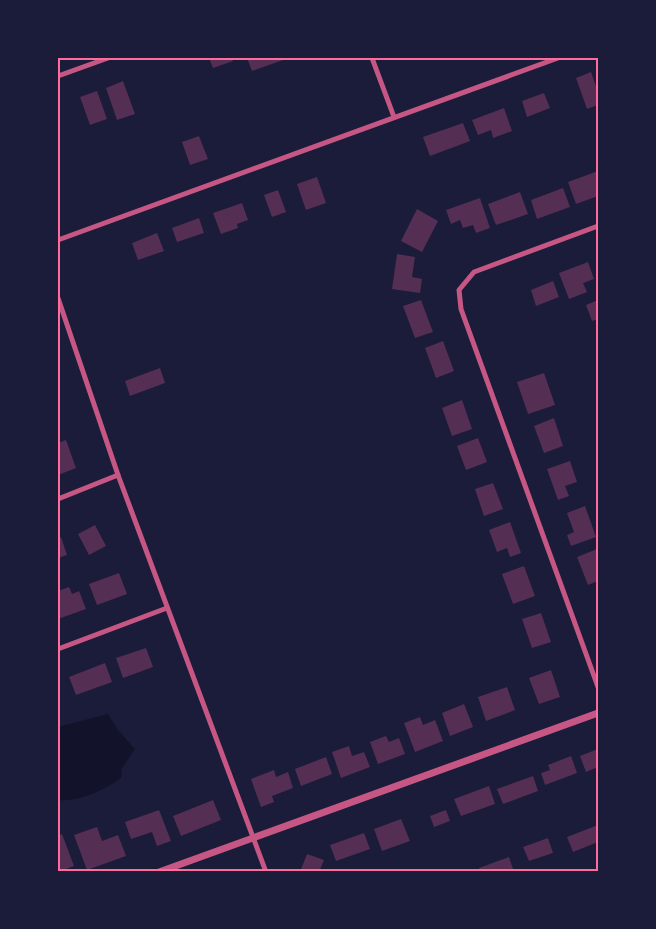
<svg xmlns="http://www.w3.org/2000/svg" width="656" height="929" font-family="Lato,sans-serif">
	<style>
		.water { fill: #12122b }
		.building { fill: #542f53 }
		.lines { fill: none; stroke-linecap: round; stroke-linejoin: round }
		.minor { stroke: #c65784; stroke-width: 5 }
		.tertiary { stroke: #c65784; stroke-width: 7 }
		.neatline { fill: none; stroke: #ff6b9d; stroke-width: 2 }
	</style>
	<rect width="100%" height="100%" fill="#1b1b3a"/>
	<path class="water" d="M108,714L118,730L135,749L122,768L121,778C104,790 79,802 58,800V727Z"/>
	<g class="building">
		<path d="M209,58H232L233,61L213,68Z"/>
		<path d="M247,58H289L252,71Z"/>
		<path d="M591,72L598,92V105L587,109L576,78Z"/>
		<path d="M123,81L135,114L117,120L106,88Z"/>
		<path d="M97,91L107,119L90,125L80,97Z"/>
		<path d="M544,93L550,108L527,117L522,101Z"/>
		<path d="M504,108L512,131L493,138L491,130L478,135L472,120Z"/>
		<path d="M463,123L470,141L430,156L423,137Z"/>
		<path d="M199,136L208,159L190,165L182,142Z"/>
		<path d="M598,171V196L576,204L568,182Z"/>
		<path d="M317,177L326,203L306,210L297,184Z"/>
		<path d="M563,188L570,207L537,219L531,200Z"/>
		<path d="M278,190L286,212L272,217L264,195Z"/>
		<path d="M520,192L528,214L496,225L488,204Z"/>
		<path d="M480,198L490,228L476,233L473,225L463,228L460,220L451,224L446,210Z"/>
		<path d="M242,203L248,220L237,224L238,228L221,234L213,213Z"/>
		<path d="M417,209L438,221L422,252L401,241Z"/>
		<path d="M199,218L204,233L177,242L172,228Z"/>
		<path d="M157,233L164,251L138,260L132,243Z"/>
		<path d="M397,254L415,257L412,277L422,279L420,293L392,289Z"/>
		<path d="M588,262L594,279L583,283L587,292L569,299L559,273Z"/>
		<path d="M553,281L559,297L536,306L531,290Z"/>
		<path d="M421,300L433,332L415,338L403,306Z"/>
		<path d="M598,300V319L592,321L586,305Z"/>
		<path d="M443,341L454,371L436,378L425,348Z"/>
		<path d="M160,368L165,383L130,396L125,381Z"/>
		<path d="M544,373L555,405L528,414L517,382Z"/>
		<path d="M462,400L472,429L452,436L442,408Z"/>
		<path d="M554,418L563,446L544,453L534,426Z"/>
		<path d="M478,438L487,462L466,470L457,446Z"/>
		<path d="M66,440L76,468L58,475V443Z"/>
		<path d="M570,461L577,482L565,486L569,496L558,500L547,469Z"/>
		<path d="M493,483L503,509L484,516L475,489Z"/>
		<path d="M585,506L596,537L571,546L567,535L574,532L567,513Z"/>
		<path d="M510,522L521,553L510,557L507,548L497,552L489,530Z"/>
		<path d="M95,525L106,546L89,555L78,534Z"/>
		<path d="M61,537L67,555L58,558V539Z"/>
		<path d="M597,549L598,574L596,575L598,581L588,585L577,557Z"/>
		<path d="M524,566L535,596L513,604L502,574Z"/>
		<path d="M119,573L127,594L97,605L89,584Z"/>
		<path d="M69,587L72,594L79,591L86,609L58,619V591Z"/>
		<path d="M541,613L551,642L532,648L522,619Z"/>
		<path d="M146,648L153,667L123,678L116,658Z"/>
		<path d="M105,663L112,682L76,695L69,677Z"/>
		<path d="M551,670L560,697L539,704L529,678Z"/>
		<path d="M507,687L515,710L486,721L478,697Z"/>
		<path d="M464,704L473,727L450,736L442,713Z"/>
		<path d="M420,717L423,725L435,720L443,741L415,752L404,723Z"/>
		<path d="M386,736L389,742L399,738L405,754L378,764L370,742Z"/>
		<path d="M349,746L352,756L364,752L370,767L341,778L332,752Z"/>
		<path d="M598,749V767L586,772L580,756Z"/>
		<path d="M571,756L577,773L545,785L541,773L550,770L548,765Z"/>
		<path d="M326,757L332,774L301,786L295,769Z"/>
		<path d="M274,770L276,777L288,772L293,788L272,796L274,802L261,807L251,779Z"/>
		<path d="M533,776L538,791L503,804L497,789Z"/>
		<path d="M489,786L495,804L461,816L454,799Z"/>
		<path d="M213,800L221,820L181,836L173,816Z"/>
		<path d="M159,810L171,841L157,846L152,832L131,839L125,822Z"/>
		<path d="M446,810L450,821L434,827L430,816Z"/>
		<path d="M401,819L410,841L382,851L374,829Z"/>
		<path d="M598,825V842L573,852L567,837Z"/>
		<path d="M97,827L102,841L118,835L126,856L87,870L74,835Z"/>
		<path d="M364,833L370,849L336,861L330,845Z"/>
		<path d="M62,834L74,866L58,872V836Z"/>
		<path d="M548,838L553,853L529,861L523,847Z"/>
		<path d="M307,854L324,860L319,872H300Z"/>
		<path d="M509,857L514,872H480L479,868Z"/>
	</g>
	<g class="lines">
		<g class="minor">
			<path d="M372,58L394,117"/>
			<path d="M58,76L108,58"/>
			<path d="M598,226L474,272L459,290L461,309L598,687"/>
			<path d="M58,240L558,58"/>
			<path d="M58,298L118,475L266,872"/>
			<path d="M58,499L118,475"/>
			<path d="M58,649L167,608"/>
		</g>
		<path class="tertiary" d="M159,872L598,713"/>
	</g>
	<rect width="656" height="929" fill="none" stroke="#1b1b3a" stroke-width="118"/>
	<rect x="59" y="59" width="538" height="811" class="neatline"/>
</svg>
